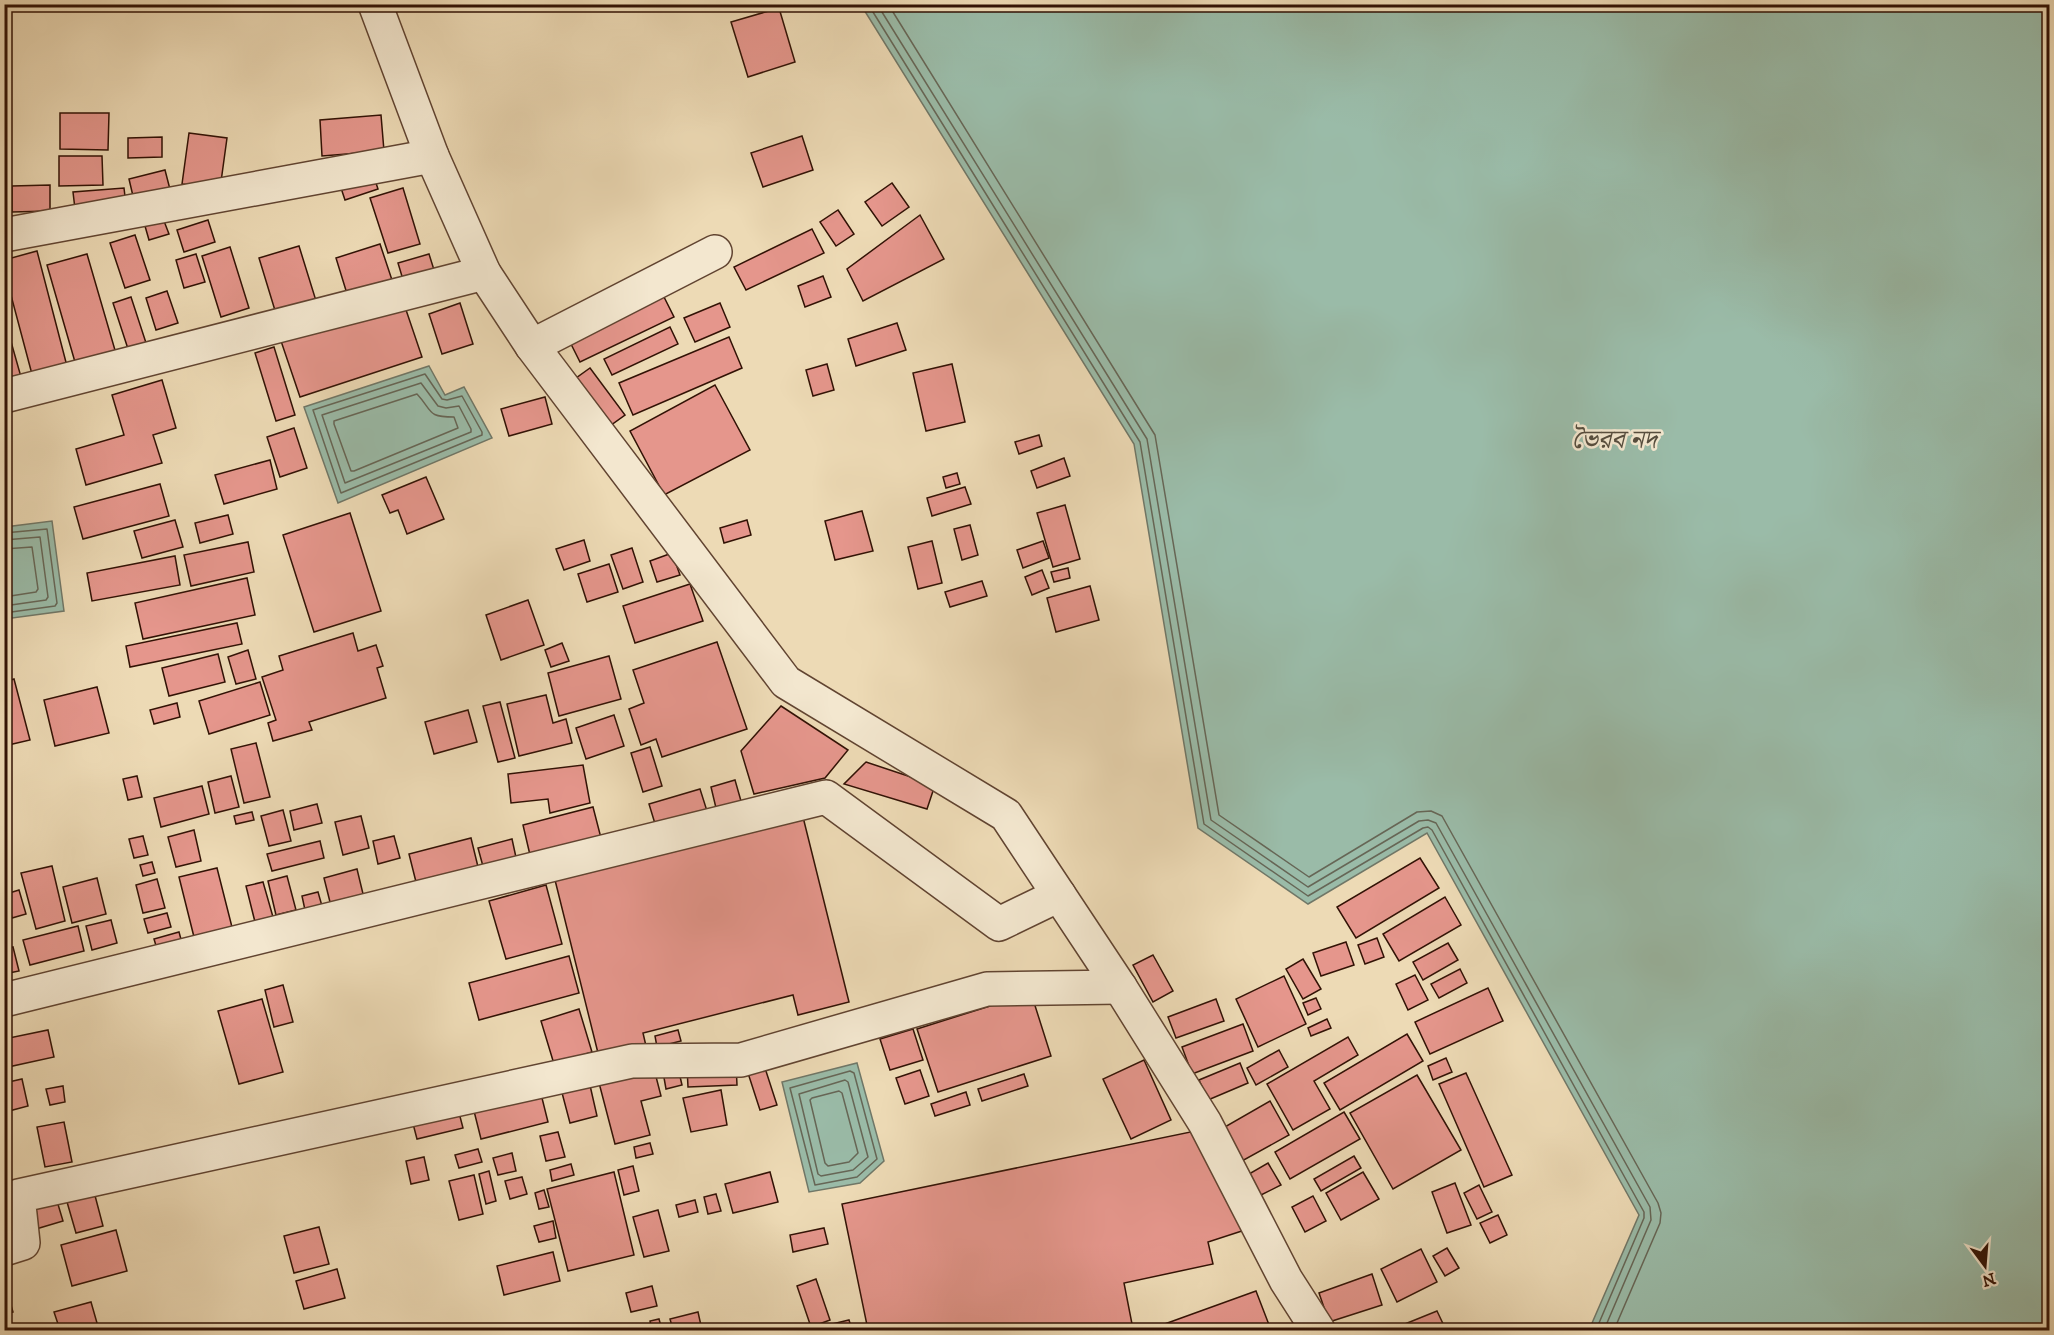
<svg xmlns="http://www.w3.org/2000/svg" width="2054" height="1335" font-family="'IM FELL DW Pica','Noto Serif Bengali',serif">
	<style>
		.water { fill: #9abba8; stroke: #707767; stroke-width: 1.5 }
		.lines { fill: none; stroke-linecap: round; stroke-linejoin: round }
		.shore { stroke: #666656; stroke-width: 1.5 }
		.building { fill: #e5968c; stroke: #321205; stroke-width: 1.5 }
		.street-casing { stroke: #614431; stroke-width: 36 }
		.street { stroke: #f3e7cf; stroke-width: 33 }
		.labels { text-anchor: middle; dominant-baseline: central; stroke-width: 5; stroke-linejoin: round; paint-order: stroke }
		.water-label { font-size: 26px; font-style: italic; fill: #564d3e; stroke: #f3e7cf }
	</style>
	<rect width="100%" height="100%" fill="#eddab5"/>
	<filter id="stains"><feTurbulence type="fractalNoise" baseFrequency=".00333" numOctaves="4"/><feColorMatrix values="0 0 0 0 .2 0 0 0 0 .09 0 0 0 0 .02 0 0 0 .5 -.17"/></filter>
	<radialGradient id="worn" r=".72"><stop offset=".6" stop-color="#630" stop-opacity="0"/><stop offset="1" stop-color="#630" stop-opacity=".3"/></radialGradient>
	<g class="water">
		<path d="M861,5H2049V1330H1589L1639,1215L1427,833L1308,904L1198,828L1134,444Z"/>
		<path d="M429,366L445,395L464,387L492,438L338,503L304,407Z"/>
		<path d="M52,521L64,611L5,619V527Z"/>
		<path d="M857,1063L884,1161L860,1183L809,1192L782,1082Z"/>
	</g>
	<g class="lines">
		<g class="shore">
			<path d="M868,4L1140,442L1204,824L1308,896L1423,828L1428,827L1432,830L1644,1212V1218L1596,1330"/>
			<path d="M877,4L1147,439L1211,820L1308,887L1419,821L1428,820L1436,823L1650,1207L1651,1220L1604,1330"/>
			<path d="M888,4L1155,435L1219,815L1309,877L1417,812L1431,811L1442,816L1658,1203L1661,1213L1660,1223L1614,1330"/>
			<path d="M425,374L442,399L447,400L462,396L482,432V435L341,493L313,410Z"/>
			<path d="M421,383L438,406L446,408L459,406L471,429V432L345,483L322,415Z"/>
			<path d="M417,394C433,411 426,417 454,417L458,428L354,471H351L334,424V421Z"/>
			<path d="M4,533L47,529L57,603L55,606L4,613"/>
			<path d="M4,540L40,537L48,597L46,600L4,606"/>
			<path d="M4,549L32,547L38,589L36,592L4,597"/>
			<path d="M850,1071L854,1073L877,1159L857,1177L815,1185L790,1088Z"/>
			<path d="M845,1080L848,1082L868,1157L853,1170L821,1176L818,1174L799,1094Z"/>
			<path d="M839,1091L842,1093L858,1153L849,1162L828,1166L825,1163L810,1100L812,1098Z"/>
		</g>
	</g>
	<g class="building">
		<path d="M779,8L795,62L748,77L731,22Z"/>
		<path d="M60,113H109L108,150L60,149Z"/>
		<path d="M381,115L384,151L322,156L320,120Z"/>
		<path d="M189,133L227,138L220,189L182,184Z"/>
		<path d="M802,136L813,170L763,187L751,153Z"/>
		<path d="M162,137V157L128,158V138Z"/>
		<path d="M59,156H102L103,185L59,186Z"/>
		<path d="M165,170L173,201L136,209L129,179Z"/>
		<path d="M372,171L378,189L345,200L339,182Z"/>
		<path d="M892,183L909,207L882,226L865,202Z"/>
		<path d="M50,185V211L12,212V186Z"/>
		<path d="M124,188L126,205L75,209L73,192Z"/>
		<path d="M403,188L420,244L388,253L370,198Z"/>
		<path d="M838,210L854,234L836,246L820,222Z"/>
		<path d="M920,215L944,259L863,301L847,269Z"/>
		<path d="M208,220L215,242L184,252L177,230Z"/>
		<path d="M164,221L169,234L149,240L145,226Z"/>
		<path d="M812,229L824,253L746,290L734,267Z"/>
		<path d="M135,235L150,280L125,288L110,243Z"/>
		<path d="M380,244L393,283L348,297L336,258Z"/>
		<path d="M299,246L317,304L277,317L259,258Z"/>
		<path d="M230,247L249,308L221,317L202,256Z"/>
		<path d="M37,251L68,370L33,378L4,269V260Z"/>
		<path d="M87,254L117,357L77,369L47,265Z"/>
		<path d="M196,254L205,282L184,288L176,260Z"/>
		<path d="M429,254L435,273L404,283L398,263Z"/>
		<path d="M823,276L831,297L805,307L798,286Z"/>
		<path d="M660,289L674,317L580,362L566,334Z"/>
		<path d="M167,291L178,323L156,330L146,298Z"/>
		<path d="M131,297L149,352L131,358L113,303Z"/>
		<path d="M403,301L422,357L300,397L281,341Z"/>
		<path d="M460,303L473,344L442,354L429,314Z"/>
		<path d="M720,303L730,327L695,342L684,318Z"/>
		<path d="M897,323L906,350L856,366L848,339Z"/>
		<path d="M6,324L23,384L4,390V325Z"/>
		<path d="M670,327L678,344L612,375L604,359Z"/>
		<path d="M729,337L742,368L633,415L619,383Z"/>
		<path d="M274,347L295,415L276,421L255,353Z"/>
		<path d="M827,364L834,390L813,396L806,370Z"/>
		<path d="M952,364L965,422L926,431L913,373Z"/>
		<path d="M590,368L625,415L600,433L565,386Z"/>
		<path d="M162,380L176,428L153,435L162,463L86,485L76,449L124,435L112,395Z"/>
		<path d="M715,385L750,450L664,495L630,431Z"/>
		<path d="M545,397L552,424L509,436L501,409Z"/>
		<path d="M294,428L307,468L280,477L267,437Z"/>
		<path d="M1039,435L1042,446L1019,454L1015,442Z"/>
		<path d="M1064,458L1070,476L1037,488L1031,471Z"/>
		<path d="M270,460L277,489L224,504L215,475Z"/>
		<path d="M957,473L960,484L946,488L943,477Z"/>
		<path d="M426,477L444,519L407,534L398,510L390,513L382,495Z"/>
		<path d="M160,484L169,516L83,539L74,507Z"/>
		<path d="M965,487L971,504L932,516L927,498Z"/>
		<path d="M1065,505L1080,559L1053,567L1037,513Z"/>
		<path d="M862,511L873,551L835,560L825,521Z"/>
		<path d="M350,513L381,611L314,632L283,535Z"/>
		<path d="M228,515L233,534L200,543L195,523Z"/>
		<path d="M175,520L183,547L142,558L134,531Z"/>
		<path d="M747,520L751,535L724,543L720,528Z"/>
		<path d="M970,525L978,555L962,560L954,529Z"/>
		<path d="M584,540L590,561L564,570L556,549Z"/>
		<path d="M932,541L942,583L918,589L908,547Z"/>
		<path d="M1043,541L1049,558L1023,568L1017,550Z"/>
		<path d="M248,542L254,572L191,586L184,555Z"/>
		<path d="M632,548L643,582L623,589L611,555Z"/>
		<path d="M672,553L680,575L657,582L650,561Z"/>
		<path d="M175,556L180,585L92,601L87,573Z"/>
		<path d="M609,564L618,592L587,602L578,574Z"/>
		<path d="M1068,568L1070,578L1054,582L1051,572Z"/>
		<path d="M1042,570L1049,588L1032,595L1025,577Z"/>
		<path d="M247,578L255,615L143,639L135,603Z"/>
		<path d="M982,581L987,596L950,607L945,592Z"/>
		<path d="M690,584L703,621L635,643L623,606Z"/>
		<path d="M1090,586L1099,620L1056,632L1047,598Z"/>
		<path d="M528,600L544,645L501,660L486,615Z"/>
		<path d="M237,623L242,644L130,667L126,646Z"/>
		<path d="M353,633L358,651L376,645L383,666L377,668L386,698L309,722L312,730L273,741L268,723L276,720L262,677L283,670L279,656Z"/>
		<path d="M717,642L747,729L662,757L656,739L641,745L629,709L644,703L633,670Z"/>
		<path d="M562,643L569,661L551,667L545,650Z"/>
		<path d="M248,650L256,679L236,684L228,657Z"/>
		<path d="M218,654L225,682L169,696L162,668Z"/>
		<path d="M609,656L621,699L559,716L548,673Z"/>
		<path d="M14,679L30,740L4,746V682Z"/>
		<path d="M260,682L270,715L209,734L199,701Z"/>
		<path d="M97,687L109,733L55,746L44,700Z"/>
		<path d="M546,695L553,723L566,719L572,743L519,756L507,704Z"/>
		<path d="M500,702L515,758L498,762L483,706Z"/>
		<path d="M177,703L180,717L154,724L150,710Z"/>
		<path d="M781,706L848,750L825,778L754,794L741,751Z"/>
		<path d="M468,710L477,742L434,754L425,722Z"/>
		<path d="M614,715L624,746L586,759L576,728Z"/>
		<path d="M256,743L270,797L244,803L231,749Z"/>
		<path d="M650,747L662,786L643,792L631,753Z"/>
		<path d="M866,762L935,785L927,809L844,784Z"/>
		<path d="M583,765L590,803L550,813L548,799L511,803L508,774Z"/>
		<path d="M137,776L142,797L128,800L123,779Z"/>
		<path d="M231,776L239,807L215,813L208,782Z"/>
		<path d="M735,780L741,801L716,808L711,787Z"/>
		<path d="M202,786L209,814L161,827L154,798Z"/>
		<path d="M700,789L707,811L656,827L649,804Z"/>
		<path d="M317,804L322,823L294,830L290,811Z"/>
		<path d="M593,807L601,838L530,855L523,825Z"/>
		<path d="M283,810L291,841L269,846L261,816Z"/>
		<path d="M252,812L254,820L236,824L234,816Z"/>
		<path d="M361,816L369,848L343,855L335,822Z"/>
		<path d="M803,817L849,1002L798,1015L793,995L643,1033L646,1046L599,1057L555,880Z"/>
		<path d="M194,830L201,861L176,867L168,837Z"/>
		<path d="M143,836L148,855L134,858L129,839Z"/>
		<path d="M394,836L400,858L378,864L373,841Z"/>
		<path d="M471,838L479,871L417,886L409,854Z"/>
		<path d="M512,839L517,862L484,870L478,848Z"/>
		<path d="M320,841L324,858L272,871L267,854Z"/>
		<path d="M1420,858L1439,888L1356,938L1337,907Z"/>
		<path d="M152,862L155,873L143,876L140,865Z"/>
		<path d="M52,866L65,921L36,929L21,873Z"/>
		<path d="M217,868L233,931L195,941L179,877Z"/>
		<path d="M357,869L364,898L331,906L324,878Z"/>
		<path d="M287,876L296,910L276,915L268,881Z"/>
		<path d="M97,878L106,914L72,923L63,887Z"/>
		<path d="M157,879L165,908L143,913L136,885Z"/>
		<path d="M263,882L273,917L255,922L246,886Z"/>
		<path d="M546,885L562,944L506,959L489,901Z"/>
		<path d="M19,890L26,914L12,918L6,894Z"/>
		<path d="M318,892L322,906L305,910L302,896Z"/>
		<path d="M1445,897L1461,925L1399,961L1383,934Z"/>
		<path d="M167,913L171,927L148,933L144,919Z"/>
		<path d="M111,920L117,943L92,950L86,926Z"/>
		<path d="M78,926L84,951L30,965L23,940Z"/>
		<path d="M179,932L182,943L157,949L154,939Z"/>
		<path d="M1377,938L1384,957L1365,964L1358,945Z"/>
		<path d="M1346,942L1354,965L1321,976L1313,953Z"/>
		<path d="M1448,943L1458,960L1423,980L1413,962Z"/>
		<path d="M13,947L19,971L4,974V949Z"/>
		<path d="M1153,955L1173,991L1153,1002L1133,965Z"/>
		<path d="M569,956L579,993L479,1020L469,983Z"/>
		<path d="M1303,959L1321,989L1303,999L1286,969Z"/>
		<path d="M1460,969L1467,983L1439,998L1431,984Z"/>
		<path d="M1415,975L1428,1000L1408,1010L1396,984Z"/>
		<path d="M1284,976L1306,1024L1258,1047L1236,999Z"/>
		<path d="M283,985L293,1022L274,1027L265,990Z"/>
		<path d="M1488,988L1503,1021L1430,1054L1415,1022Z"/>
		<path d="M1031,993L1051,1056L938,1092L917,1029Z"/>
		<path d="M1316,998L1321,1009L1308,1015L1303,1003Z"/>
		<path d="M262,999L283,1072L239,1084L218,1011Z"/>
		<path d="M1216,999L1224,1021L1176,1038L1168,1017Z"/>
		<path d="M579,1009L592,1052L554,1064L541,1021Z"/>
		<path d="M1327,1019L1331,1028L1311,1036L1308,1028Z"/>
		<path d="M1243,1024L1253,1051L1192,1074L1182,1047Z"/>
		<path d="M913,1029L923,1060L890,1070L880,1039Z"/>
		<path d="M48,1030L54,1057L8,1067L4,1039Z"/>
		<path d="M678,1030L681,1041L657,1047L655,1036Z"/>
		<path d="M1407,1034L1423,1061L1340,1110L1324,1083Z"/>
		<path d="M1348,1037L1358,1055L1314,1081L1330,1109L1293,1130L1267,1084Z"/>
		<path d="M1279,1050L1288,1067L1256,1085L1247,1068Z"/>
		<path d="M1446,1058L1452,1072L1433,1080L1428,1066Z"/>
		<path d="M1144,1060L1171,1120L1131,1139L1103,1079Z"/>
		<path d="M1240,1063L1248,1083L1208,1100L1199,1080Z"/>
		<path d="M736,1064L737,1085L688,1087L687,1067Z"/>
		<path d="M653,1065L661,1096L641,1101L650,1135L615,1144L598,1079Z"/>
		<path d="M764,1065L777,1105L760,1110L747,1070Z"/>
		<path d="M678,1068L682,1085L666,1089L663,1072Z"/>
		<path d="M920,1070L929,1096L905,1104L896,1078Z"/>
		<path d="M1466,1073L1512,1175L1484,1187L1439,1084Z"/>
		<path d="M1024,1074L1028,1086L982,1101L978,1089Z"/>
		<path d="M1417,1075L1461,1150L1393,1189L1350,1113Z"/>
		<path d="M22,1079L28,1106L9,1111L4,1083Z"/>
		<path d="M589,1081L597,1116L570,1123L561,1089Z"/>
		<path d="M63,1086L65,1102L50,1105L46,1089Z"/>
		<path d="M539,1086L548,1122L481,1139L472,1103Z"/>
		<path d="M721,1090L727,1125L691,1132L683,1098Z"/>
		<path d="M966,1092L970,1105L935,1116L931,1104Z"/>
		<path d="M1270,1101L1289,1135L1242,1161L1223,1128Z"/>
		<path d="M457,1105L463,1128L417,1139L411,1116Z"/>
		<path d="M1344,1112L1360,1139L1290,1179L1275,1152Z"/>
		<path d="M64,1122L72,1162L45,1167L37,1127Z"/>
		<path d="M1200,1130L1251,1228L1208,1242L1213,1264L1124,1283L1133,1329L930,1330L928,1325L900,1330H868L842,1204Z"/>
		<path d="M558,1132L565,1157L546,1161L540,1136Z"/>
		<path d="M650,1143L653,1154L636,1158L634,1147Z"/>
		<path d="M478,1149L482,1162L459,1168L455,1155Z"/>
		<path d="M512,1153L516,1171L498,1175L493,1158Z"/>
		<path d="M1354,1156L1361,1168L1321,1191L1314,1179Z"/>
		<path d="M424,1157L429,1180L411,1184L406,1161Z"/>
		<path d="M1268,1163L1281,1185L1261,1195L1249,1174Z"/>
		<path d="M571,1164L574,1175L552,1181L550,1170Z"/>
		<path d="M633,1166L639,1191L624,1195L618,1170Z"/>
		<path d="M489,1171L496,1201L486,1204L479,1174Z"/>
		<path d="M614,1172L634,1255L568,1271L547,1189Z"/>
		<path d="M770,1172L778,1202L733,1213L725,1184Z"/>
		<path d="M1363,1172L1379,1199L1341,1220L1326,1193Z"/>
		<path d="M474,1175L483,1214L459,1220L449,1181Z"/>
		<path d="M522,1177L527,1194L510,1199L505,1181Z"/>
		<path d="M1455,1183L1471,1225L1447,1233L1432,1192Z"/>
		<path d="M1479,1185L1492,1212L1477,1219L1464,1193Z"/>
		<path d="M93,1188L103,1226L76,1233L65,1195Z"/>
		<path d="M544,1190L549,1207L539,1209L535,1193Z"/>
		<path d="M716,1194L721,1211L708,1214L704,1197Z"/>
		<path d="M1313,1196L1326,1221L1305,1232L1292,1207Z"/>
		<path d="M695,1200L698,1212L679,1217L676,1205Z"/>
		<path d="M57,1201L63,1221L36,1229L30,1208Z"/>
		<path d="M658,1210L669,1251L644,1257L633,1217Z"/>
		<path d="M1498,1215L1507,1235L1490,1243L1480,1223Z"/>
		<path d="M553,1221L556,1238L539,1242L534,1226Z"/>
		<path d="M319,1227L329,1264L294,1273L284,1236Z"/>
		<path d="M824,1228L828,1244L793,1252L790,1235Z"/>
		<path d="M116,1230L127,1271L72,1286L61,1245Z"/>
		<path d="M1447,1248L1459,1268L1445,1276L1433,1256Z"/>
		<path d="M1421,1249L1437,1282L1397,1302L1381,1269Z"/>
		<path d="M553,1252L560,1281L504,1295L497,1266Z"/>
		<path d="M337,1269L345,1298L304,1309L296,1281Z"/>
		<path d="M1372,1274L1382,1305L1329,1322L1319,1293Z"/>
		<path d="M816,1279L830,1320L811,1327L797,1286Z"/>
		<path d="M4,1282L13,1312L4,1315Z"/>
		<path d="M652,1286L657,1306L631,1312L626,1293Z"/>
		<path d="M1256,1291L1271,1330H1148Z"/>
		<path d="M91,1302L99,1330H60L54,1312Z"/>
		<path d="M1437,1311L1446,1330H1390Z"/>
		<path d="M698,1312L702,1330H673L670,1319Z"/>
		<path d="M659,1319L662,1330H652L650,1321Z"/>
		<path d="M849,1320L852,1330H834L832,1324Z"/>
	</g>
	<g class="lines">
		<defs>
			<g id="street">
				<path d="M375,4L432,156L484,273L532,346L786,682L1006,815L1120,987L1205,1123L1286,1280L1318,1330"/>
				<path d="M4,235L432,156"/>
				<path d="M532,346L715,252"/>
				<path d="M4,396L484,273"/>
				<path d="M4,1000L826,797L999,924L1059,895"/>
				<path d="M4,1249L23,1243L18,1196L632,1061L741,1060L987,989L1120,987"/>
			</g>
		</defs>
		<use href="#street" class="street-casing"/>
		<use href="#street" class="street"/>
	</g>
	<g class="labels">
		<g class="water-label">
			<text x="1614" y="440">ভৈরব নদ</text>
		</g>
	</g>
	<rect width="2054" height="1335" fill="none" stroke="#eddab5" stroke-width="24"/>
	<rect x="6" y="6" width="2042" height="1323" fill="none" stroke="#321205" stroke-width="3"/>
	<rect x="12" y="12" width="2030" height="1311" fill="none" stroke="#321205" stroke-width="1.5"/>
	<g transform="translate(1985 1266) rotate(164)" stroke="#f3e7cf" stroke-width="4.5" paint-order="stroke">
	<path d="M0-4.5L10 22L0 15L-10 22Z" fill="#321205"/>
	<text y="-9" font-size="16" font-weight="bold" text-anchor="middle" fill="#321205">N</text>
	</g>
	<rect width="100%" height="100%" filter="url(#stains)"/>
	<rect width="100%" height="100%" fill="url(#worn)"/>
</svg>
